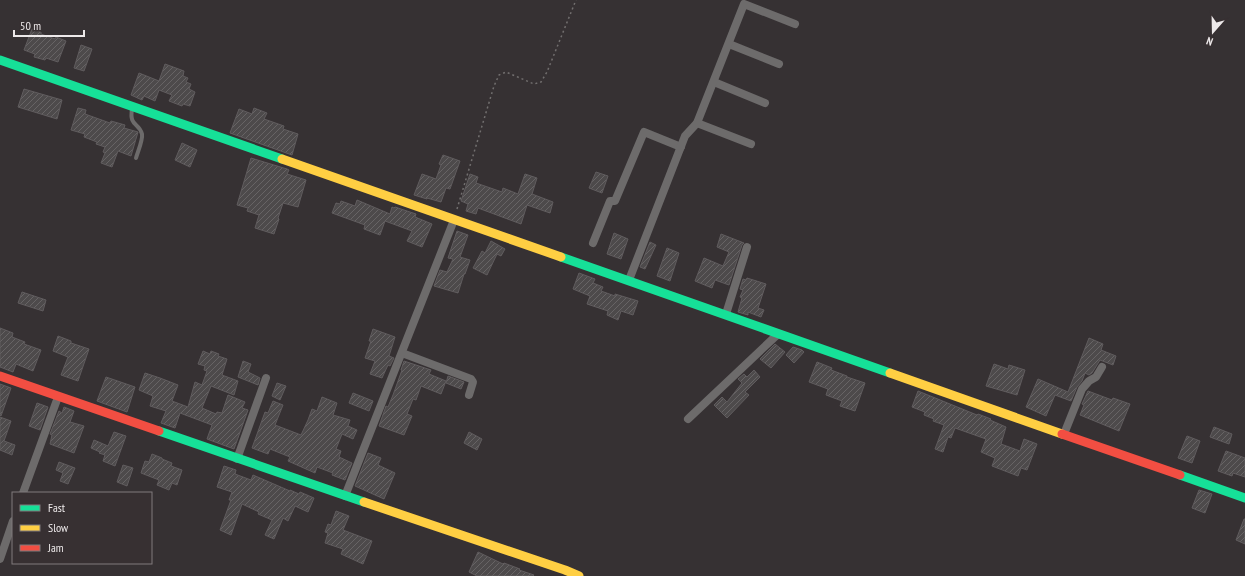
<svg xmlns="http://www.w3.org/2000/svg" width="1245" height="576" font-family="'PT Sans Narrow',sans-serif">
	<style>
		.building { fill: url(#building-hatch); stroke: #605c5e }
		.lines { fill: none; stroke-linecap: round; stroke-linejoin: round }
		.path { stroke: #726f6f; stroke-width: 1.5; stroke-dasharray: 2 3; stroke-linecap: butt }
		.lane { stroke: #6d6b6b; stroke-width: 4 }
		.street { stroke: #6d6b6b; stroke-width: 8 }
		.fast { stroke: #16e098; stroke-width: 9 }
		.slow { stroke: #ffcf43; stroke-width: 9 }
		.jam { stroke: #f24e42; stroke-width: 9 }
	</style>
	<defs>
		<pattern id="building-hatch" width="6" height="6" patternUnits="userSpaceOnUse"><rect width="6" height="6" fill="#4d4a4b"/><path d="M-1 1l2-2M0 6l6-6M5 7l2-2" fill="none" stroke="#676465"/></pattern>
	</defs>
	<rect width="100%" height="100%" fill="#363133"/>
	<g class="building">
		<path d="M32,29L41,32V34L55,39L56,37L66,41L58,62L46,58L45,60L34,57L35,54L24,50Z"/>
		<path d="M81,45L92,49L84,71L74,68Z"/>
		<path d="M165,64L184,71L183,76L188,78L186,82L191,84L189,89L195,92L190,106L183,104L182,106L169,101L172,95L159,90L155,101L144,96L142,100L131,95L139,73L159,81Z"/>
		<path d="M24,89L62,100L57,119L18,107Z"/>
		<path d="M78,108L86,110L85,114L110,123L111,121L125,125L124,128L138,132L131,156L118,151L112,167L101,163L105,153L103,152L105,147L96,144L97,142L84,137L85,134L71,130Z"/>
		<path d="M254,108L267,113L264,119L284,126L283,129L298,134L292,155L230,133L239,109L252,114Z"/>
		<path d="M182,143L197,150L190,167L175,160Z"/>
		<path d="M443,155L460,161L450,189L446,188L441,202L427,198V199L414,195L422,174L436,179L441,165L439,164Z"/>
		<path d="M251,158L287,169L289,170L287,174L306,180L298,207L283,203L278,218L279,219L274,234L255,228L259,215L247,211L248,208L237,205Z"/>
		<path d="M596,172L608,176L602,193L589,188Z"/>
		<path d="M470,174L478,177L476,183L502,192L503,188L518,194L525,174L537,178L532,194L553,202L550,213L527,205L521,224L478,208L476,214L466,211L468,204L461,201Z"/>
		<path d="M357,200L390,214L392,207L394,208L395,207L416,214L415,217L432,224L422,247L407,241L412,231L385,221L380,235L364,229L365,225L332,213L336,203L340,204L341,201L355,206Z"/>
		<path d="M457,231L468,235L460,257L470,260L465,274H464L458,293L434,286L440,270L447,272L453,259L448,258Z"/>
		<path d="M614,233L628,239L621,259L607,254Z"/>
		<path d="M721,234L744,243L742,245L729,285L715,280L712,288L695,281L704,258L723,266L729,252L717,247Z"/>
		<path d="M491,241L505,249L501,256L497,254L487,275L473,268L482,251L485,253Z"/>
		<path d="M650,242L656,245L645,269L640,267Z"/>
		<path d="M667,248L679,253L670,281L657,276Z"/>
		<path d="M579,273L595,279L593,283L603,287L601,291L615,296V294L638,301L633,315L621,311L618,320L607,315L608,311L587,304L590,296L573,289Z"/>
		<path d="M747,278L766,284L758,308L764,310L761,317L748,312V315L738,312L742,298L740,297L743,290L740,289L743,279L746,280Z"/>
		<path d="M22,292L46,300L43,311L18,303Z"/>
		<path d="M0,328L13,333L12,337L25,342L24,344L41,350L33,371L16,364L13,372L0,367Z"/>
		<path d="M373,329L395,337L389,356L394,358L390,366L388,365L382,378L370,374L375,361L365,358L371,341H369Z"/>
		<path d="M58,336L71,341V343L89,349L78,381L61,375L68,357L53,351Z"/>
		<path d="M1089,338L1103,344L1101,350L1116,356L1113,365L1100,360L1092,373L1089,375L1085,373L1082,381L1077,387L1071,401L1055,395L1046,416L1026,407L1038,379L1068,392Z"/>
		<path d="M775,344L785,352L771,368L760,359Z"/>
		<path d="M793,347L802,350L804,352L794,363L786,355Z"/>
		<path d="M203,351L210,354L211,351L219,354L218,356L227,359L222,375L238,381L234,395L211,386L202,408L216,414L217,412L222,413L228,395L245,402L242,408L248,410L234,449L207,439L212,425L180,413L175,428L161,423L166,411L150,406L153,396L139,390L145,373L160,378L178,385L172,401L188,407L195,382L202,385L207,371L204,370L205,366L198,364Z"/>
		<path d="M243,361L251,364L248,372L260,378L258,385L238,377Z"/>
		<path d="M404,361L431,370L429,374L446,381L441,394L421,386L416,400L413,399L407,414L412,416L404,435L379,426L386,406L388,407L393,395L402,370H401Z"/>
		<path d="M817,362L832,368L831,370L847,376V377L865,383L855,411L840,406L842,401L826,395L828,389L809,382Z"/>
		<path d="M994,364L1008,369L1009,365L1025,370L1017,395L986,386Z"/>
		<path d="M754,370L760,377L745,392L749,395L727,418L714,405L722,397L727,402L742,383L738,379L744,374L747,377Z"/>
		<path d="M448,376L464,382L461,389L446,383Z"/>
		<path d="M106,377L135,387L127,412L97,401Z"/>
		<path d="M277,383L286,386L280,400L272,396Z"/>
		<path d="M0,384L11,388L1,416L0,415Z"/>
		<path d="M918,391L977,415L978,414L991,419L990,420L1006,427L1001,444L1020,451L1024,439L1037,444L1027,470L1021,468L1018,476L992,466L995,458L981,452L986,439L955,428L951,438L948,437L943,452L935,449L944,425L933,421L934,419L924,415L925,412L912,407Z"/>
		<path d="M1088,391L1112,400L1113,398L1130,404L1119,431L1080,415L1084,405L1082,404Z"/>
		<path d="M353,393L373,401L369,411L349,403Z"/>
		<path d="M322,397L337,403L333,415L350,420L348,426L357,430L353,439L342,434L336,449L341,451L339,457L352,463L345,480L332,475L333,473L317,467L315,473L288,461L290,457L270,449L268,454L252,448L265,412L268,413L273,401L283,405L275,425L301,435L308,420L312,409L317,411Z"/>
		<path d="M37,403L48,407L40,430L29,426Z"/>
		<path d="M64,407L74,411L70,422L84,426L74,453L50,444L52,435L50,434L59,411L62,413Z"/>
		<path d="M0,417L11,421L4,441L15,445L12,455L0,450Z"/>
		<path d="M1214,427L1232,434L1229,444L1210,437Z"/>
		<path d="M114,432L126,436L115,466L103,461L105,455L99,453L100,452L91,448L94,440L108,446Z"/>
		<path d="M469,432L482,439L477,450L464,443Z"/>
		<path d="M1187,436L1200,441L1192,463L1178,458Z"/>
		<path d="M1226,451L1245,458V477L1233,473L1232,476L1218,471Z"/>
		<path d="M368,453L381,458L378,465L395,473L384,499L355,486Z"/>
		<path d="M152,454L162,458V459L172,463L171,466L182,470L177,485L172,483L169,490L157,485L159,480L141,473L145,461L149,462Z"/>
		<path d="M59,462L75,468L68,484L60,481L63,473L56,470Z"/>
		<path d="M123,465L133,468L127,486L117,482Z"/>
		<path d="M224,466L236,470L235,474L251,480L253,475L290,491V490L299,494L300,492L314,498L308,512L295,506L288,521L283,518L274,539L265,535L272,520L258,514L259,512L242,504L231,535L220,530L231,500H229L232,492L217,487Z"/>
		<path d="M1199,490L1212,494L1205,513L1192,508Z"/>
		<path d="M336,511L349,516L343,530L372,541L363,564L341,554L343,549L325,543L328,533L325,532L328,524L331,525Z"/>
		<path d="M1244,519H1245V544L1236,540Z"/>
		<path d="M478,552L503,564L504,563L520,569L519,570L534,575L533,576H477L469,572Z"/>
	</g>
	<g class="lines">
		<path class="path" d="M457,209L494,86L499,75L506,72L534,84L541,82L547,72L576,0"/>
		<path class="lane" d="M132,109C129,127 139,122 142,134C143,140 138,151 136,158"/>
		<g class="street">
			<path d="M729,44L779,64"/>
			<path d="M714,82L765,103"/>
			<path d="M697,123L751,144"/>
			<path d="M593,243L610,201H615L644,132L681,147"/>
			<path d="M629,280L685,136L697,123L744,4L795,24"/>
			<path d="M726,314L747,247"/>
			<path d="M402,353L471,379L473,382L469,395"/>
			<path d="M688,419L778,334"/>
			<path d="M1064,434L1082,389L1089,381L1096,377L1102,367"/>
			<path d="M237,459L266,378"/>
			<path d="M23,493L58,397"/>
			<path d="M345,496L454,220"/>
			<path d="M0,559L13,521"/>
		</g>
		<g class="fast">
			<path d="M0,60L282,159"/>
			<path d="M561,257L890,373"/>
			<path d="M159,431L364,502"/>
			<path d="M1180,475L1245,498"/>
		</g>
		<g class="slow">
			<path d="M282,159L561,257"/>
			<path d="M890,373L1062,434"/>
			<path d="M364,502L565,570L579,576"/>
		</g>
		<g class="jam">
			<path d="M0,376L159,431"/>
			<path d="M1062,434L1180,475"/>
		</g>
	</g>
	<rect x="12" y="492" width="140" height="72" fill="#373032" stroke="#807a7c"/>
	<rect x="20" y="505" width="20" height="6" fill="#16e098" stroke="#807a7c"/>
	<text x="48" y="512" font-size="12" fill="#ede9ea">Fast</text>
	<rect x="20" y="525" width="20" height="6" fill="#ffcf43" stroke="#807a7c"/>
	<text x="48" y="532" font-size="12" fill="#ede9ea">Slow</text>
	<rect x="20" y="545" width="20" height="6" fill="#f24e42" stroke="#807a7c"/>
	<text x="48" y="552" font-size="12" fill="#ede9ea">Jam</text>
	<g transform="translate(1213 32) rotate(200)" stroke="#373032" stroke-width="3" paint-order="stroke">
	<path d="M0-3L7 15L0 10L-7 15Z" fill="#ede9ea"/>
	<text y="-6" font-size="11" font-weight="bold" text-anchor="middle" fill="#ede9ea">N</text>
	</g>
	<path d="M14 30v6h70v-6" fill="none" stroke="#ede9ea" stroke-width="2"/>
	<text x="20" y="30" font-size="12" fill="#ede9ea" stroke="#373032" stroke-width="3" paint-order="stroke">50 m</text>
</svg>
